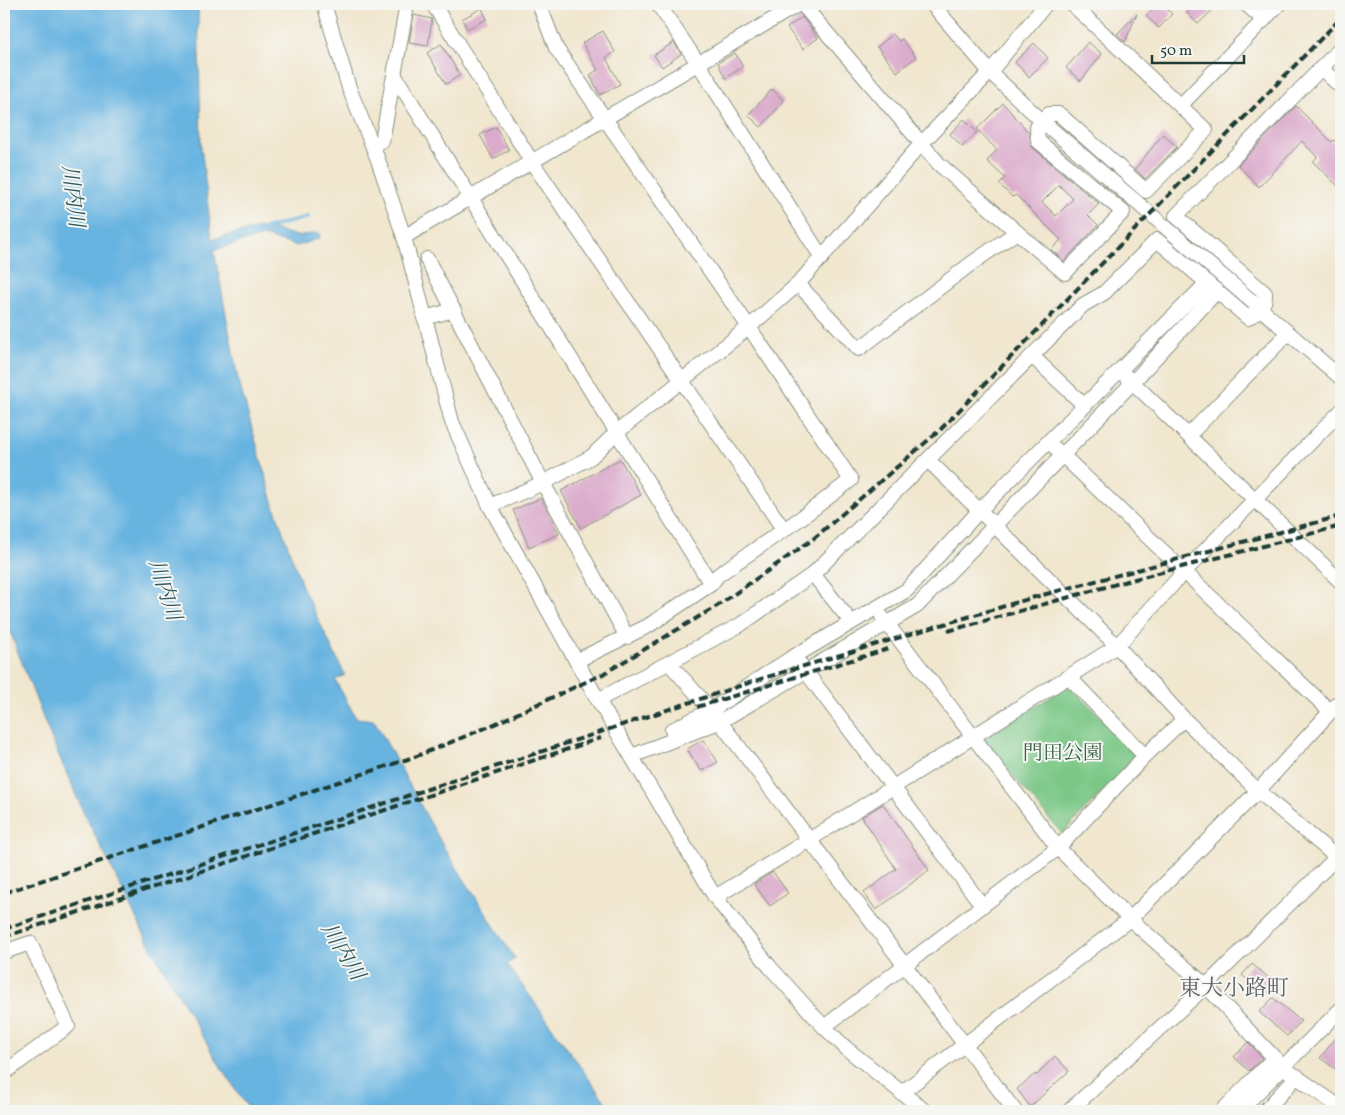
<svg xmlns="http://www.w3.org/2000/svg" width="1345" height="1115" font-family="Vollkorn,'Noto Serif JP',serif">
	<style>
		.green { fill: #7ac786; stroke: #4c825d }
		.water { fill: #68b4e1; stroke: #44788a }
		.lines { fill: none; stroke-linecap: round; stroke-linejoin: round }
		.stream { stroke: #68b4e1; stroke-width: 4 }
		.building { fill: #dbabcc; fill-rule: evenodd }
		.minor-casing { stroke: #889281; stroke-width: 16 }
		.minor { stroke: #fff; stroke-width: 14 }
		.rail { stroke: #1f3d34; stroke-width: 4; stroke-dasharray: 8 4; stroke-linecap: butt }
		.labels { text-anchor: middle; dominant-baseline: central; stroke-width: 4; stroke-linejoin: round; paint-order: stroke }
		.park-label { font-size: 20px; fill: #366048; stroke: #f6f6f2 }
		.water-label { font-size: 21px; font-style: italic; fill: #315b5f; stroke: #f6f6f2 }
		.quarter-label { font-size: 22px; fill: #616469; stroke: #f6f6f2 }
	</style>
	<rect width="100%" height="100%" fill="#f6f6f2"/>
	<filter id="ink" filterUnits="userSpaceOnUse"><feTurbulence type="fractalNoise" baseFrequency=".02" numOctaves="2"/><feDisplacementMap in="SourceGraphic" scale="10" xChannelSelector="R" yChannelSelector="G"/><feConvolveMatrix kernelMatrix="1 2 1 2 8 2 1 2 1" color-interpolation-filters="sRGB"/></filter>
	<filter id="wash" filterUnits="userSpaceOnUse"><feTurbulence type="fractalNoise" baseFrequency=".0096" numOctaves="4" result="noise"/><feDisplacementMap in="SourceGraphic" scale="20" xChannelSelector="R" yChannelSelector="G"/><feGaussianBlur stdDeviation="1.12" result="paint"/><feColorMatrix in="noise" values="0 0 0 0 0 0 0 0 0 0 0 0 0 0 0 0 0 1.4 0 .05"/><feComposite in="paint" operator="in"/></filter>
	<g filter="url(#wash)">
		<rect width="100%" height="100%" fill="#f1e6ce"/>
		<path class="green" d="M1069,685L1138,755L1062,834L983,740Z"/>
		<path class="water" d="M4,4H198L201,146L212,239L265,227L297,236L319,233L320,238L297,246L263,236L214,250L238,379L275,509L302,586L345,675L335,680L356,718L374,720L443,846L515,959L507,964L612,1111H250L221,1067L151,948L83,811L47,728L4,616Z"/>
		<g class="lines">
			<path class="stream" d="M264,229L308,217"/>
		</g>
		<g id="blocks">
			<g class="building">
				<path d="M1157,4H1161L1172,14L1159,28L1146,16Z"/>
				<path d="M1196,4H1219L1198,24L1187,13Z"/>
				<path d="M482,8L487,19L467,29L462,19Z"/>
				<path d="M1137,14L1125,42L1117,34Z"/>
				<path d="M414,15L432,19L428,46L409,43Z"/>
				<path d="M802,17L818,38L803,49L787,28Z"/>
				<path d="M603,31L615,52L606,58L620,84L600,95L590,75L598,70L582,43Z"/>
				<path d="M893,34L899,41L902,39L916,57L897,72L877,47Z"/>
				<path d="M674,42L681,54L662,67L654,55Z"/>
				<path d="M1088,42L1102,54L1081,81L1066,68Z"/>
				<path d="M1034,43L1048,58L1029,77L1015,62Z"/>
				<path d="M441,44L460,75L446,84L427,53Z"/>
				<path d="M735,53L743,67L725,78L718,63Z"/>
				<path d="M772,89L784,101L761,127L748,115Z"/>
				<path d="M1003,103L1029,133L1032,147L1099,204L1088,215L1098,225L1064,261L1051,250L1061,240L1016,195L1012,197L999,184L1005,178L987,161L997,150L977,129ZM1059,185L1073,199L1056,216L1042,202Z"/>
				<path d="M1296,106L1332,142L1334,140L1341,147V189L1313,162L1317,157L1302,141L1259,187L1238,165Z"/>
				<path d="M964,119L977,132L962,147L950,134Z"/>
				<path d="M496,127L509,150L493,159L480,135Z"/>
				<path d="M1163,134L1177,147L1145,179L1135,169Z"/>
				<path d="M620,459L641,495L581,528L561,491Z"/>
				<path d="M541,498L559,534L529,547L513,510Z"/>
				<path d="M703,740L718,762L701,771L687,749Z"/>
				<path d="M883,804L929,870L876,910L864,893L896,869L862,817Z"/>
				<path d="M773,872L788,893L770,906L754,884Z"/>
				<path d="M1252,964L1275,983L1265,994L1242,975Z"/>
				<path d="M1273,998L1301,1021L1287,1036L1259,1012Z"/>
				<path d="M1341,1031V1073L1320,1058Z"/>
				<path d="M1248,1042L1262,1058L1249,1071L1234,1057Z"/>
				<path d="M1055,1056L1069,1071L1030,1107L1017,1089L1035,1074L1036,1076Z"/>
			</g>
		</g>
	</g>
	<g filter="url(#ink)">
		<use href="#blocks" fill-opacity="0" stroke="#889281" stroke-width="1"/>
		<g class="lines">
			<defs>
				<g id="minor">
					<path d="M324,4L349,88L377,157L404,237L452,422L490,506L598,700L715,897L770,967L824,1027L847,1049L925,1111"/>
					<path d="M433,4L532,162L784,530"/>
					<path d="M539,4L556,48L749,327L851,480L801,518L718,575L711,584L648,626L576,661"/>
					<path d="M658,4L698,63L822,258"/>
					<path d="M932,4L990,72L1042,121L1341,378"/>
					<path d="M1246,4L1264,20"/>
					<path d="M1321,68L1341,87"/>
					<path d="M395,76L711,584"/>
					<path d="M1181,105L1279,4"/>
					<path d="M382,141L407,4"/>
					<path d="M1017,232L1065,273L1123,212L1038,141L1037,127L1049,114H1059L1146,191L1206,130L1072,4"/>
					<path d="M404,237L799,4"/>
					<path d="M427,259L543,483L627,637"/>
					<path d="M798,284L859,349L972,263L1017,232L939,164L802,4"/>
					<path d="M424,318L454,310"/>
					<path d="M1032,356L1085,406"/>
					<path d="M1126,376L1341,582"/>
					<path d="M1189,435L1288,333"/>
					<path d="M1056,449L1330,711"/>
					<path d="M928,460L1117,646L1184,719L1258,791L1341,861"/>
					<path d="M490,506L543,483L591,457L616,433L749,327L798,284L922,143L990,72L1046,4"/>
					<path d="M813,574L851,622"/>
					<path d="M882,617L1058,848L1130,919L1206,986L1284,1068L1341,1108"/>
					<path d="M669,663L711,710L1015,1111"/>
					<path d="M800,664L982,905"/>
					<path d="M1069,677L1145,756"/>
					<path d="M598,700L740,625L813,574L1083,305L1104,293L1157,240L1248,318C1258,311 1266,306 1265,293L1176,216L1341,48"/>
					<path d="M672,730L711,710L793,657L907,590L980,510L1207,283"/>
					<path d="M632,756L719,722L917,606L1133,382L1217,291"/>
					<path d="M715,897L809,840L1117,646L1184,572L1341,411"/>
					<path d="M4,952L30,943L68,1026L4,1073"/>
					<path d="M824,1027L1058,848L1145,756L1184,719"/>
					<path d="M901,1093L1130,919L1258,791L1341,700"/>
					<path d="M1069,1111L1206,986L1341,853"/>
					<path d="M1222,1111L1274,1058"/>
					<path d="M1239,1111L1341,1009"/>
					<path d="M1265,1111L1297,1076"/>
				</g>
			</defs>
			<use href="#minor" class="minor-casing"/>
			<use href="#minor" class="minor"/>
			<g class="rail">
				<path d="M948,631L1127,581L1341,526"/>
				<path d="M697,707L888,649"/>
				<path d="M4,893L417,756L488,727L603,674L717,606L812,540L940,430L1341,18"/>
				<path d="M4,929L767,677L1035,597L1341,516"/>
				<path d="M4,937L601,738"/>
			</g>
		</g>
	</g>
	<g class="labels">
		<g class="park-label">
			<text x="1063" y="754">門田公園</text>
		</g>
		<g class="water-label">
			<text transform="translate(72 196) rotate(83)">川内川</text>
			<text transform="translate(164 590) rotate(72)">川内川</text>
			<text transform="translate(342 952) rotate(59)">川内川</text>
		</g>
		<g class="quarter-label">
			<text x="1234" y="989">東大小路町</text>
		</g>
	</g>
	<rect width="1345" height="1115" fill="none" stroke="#f6f6f2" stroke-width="20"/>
	<path d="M1152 55v8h92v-8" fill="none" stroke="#1f3d34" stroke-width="2.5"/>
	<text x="1160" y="55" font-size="15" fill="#1f3d34" stroke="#f6f6f2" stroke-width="4" paint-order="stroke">50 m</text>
</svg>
